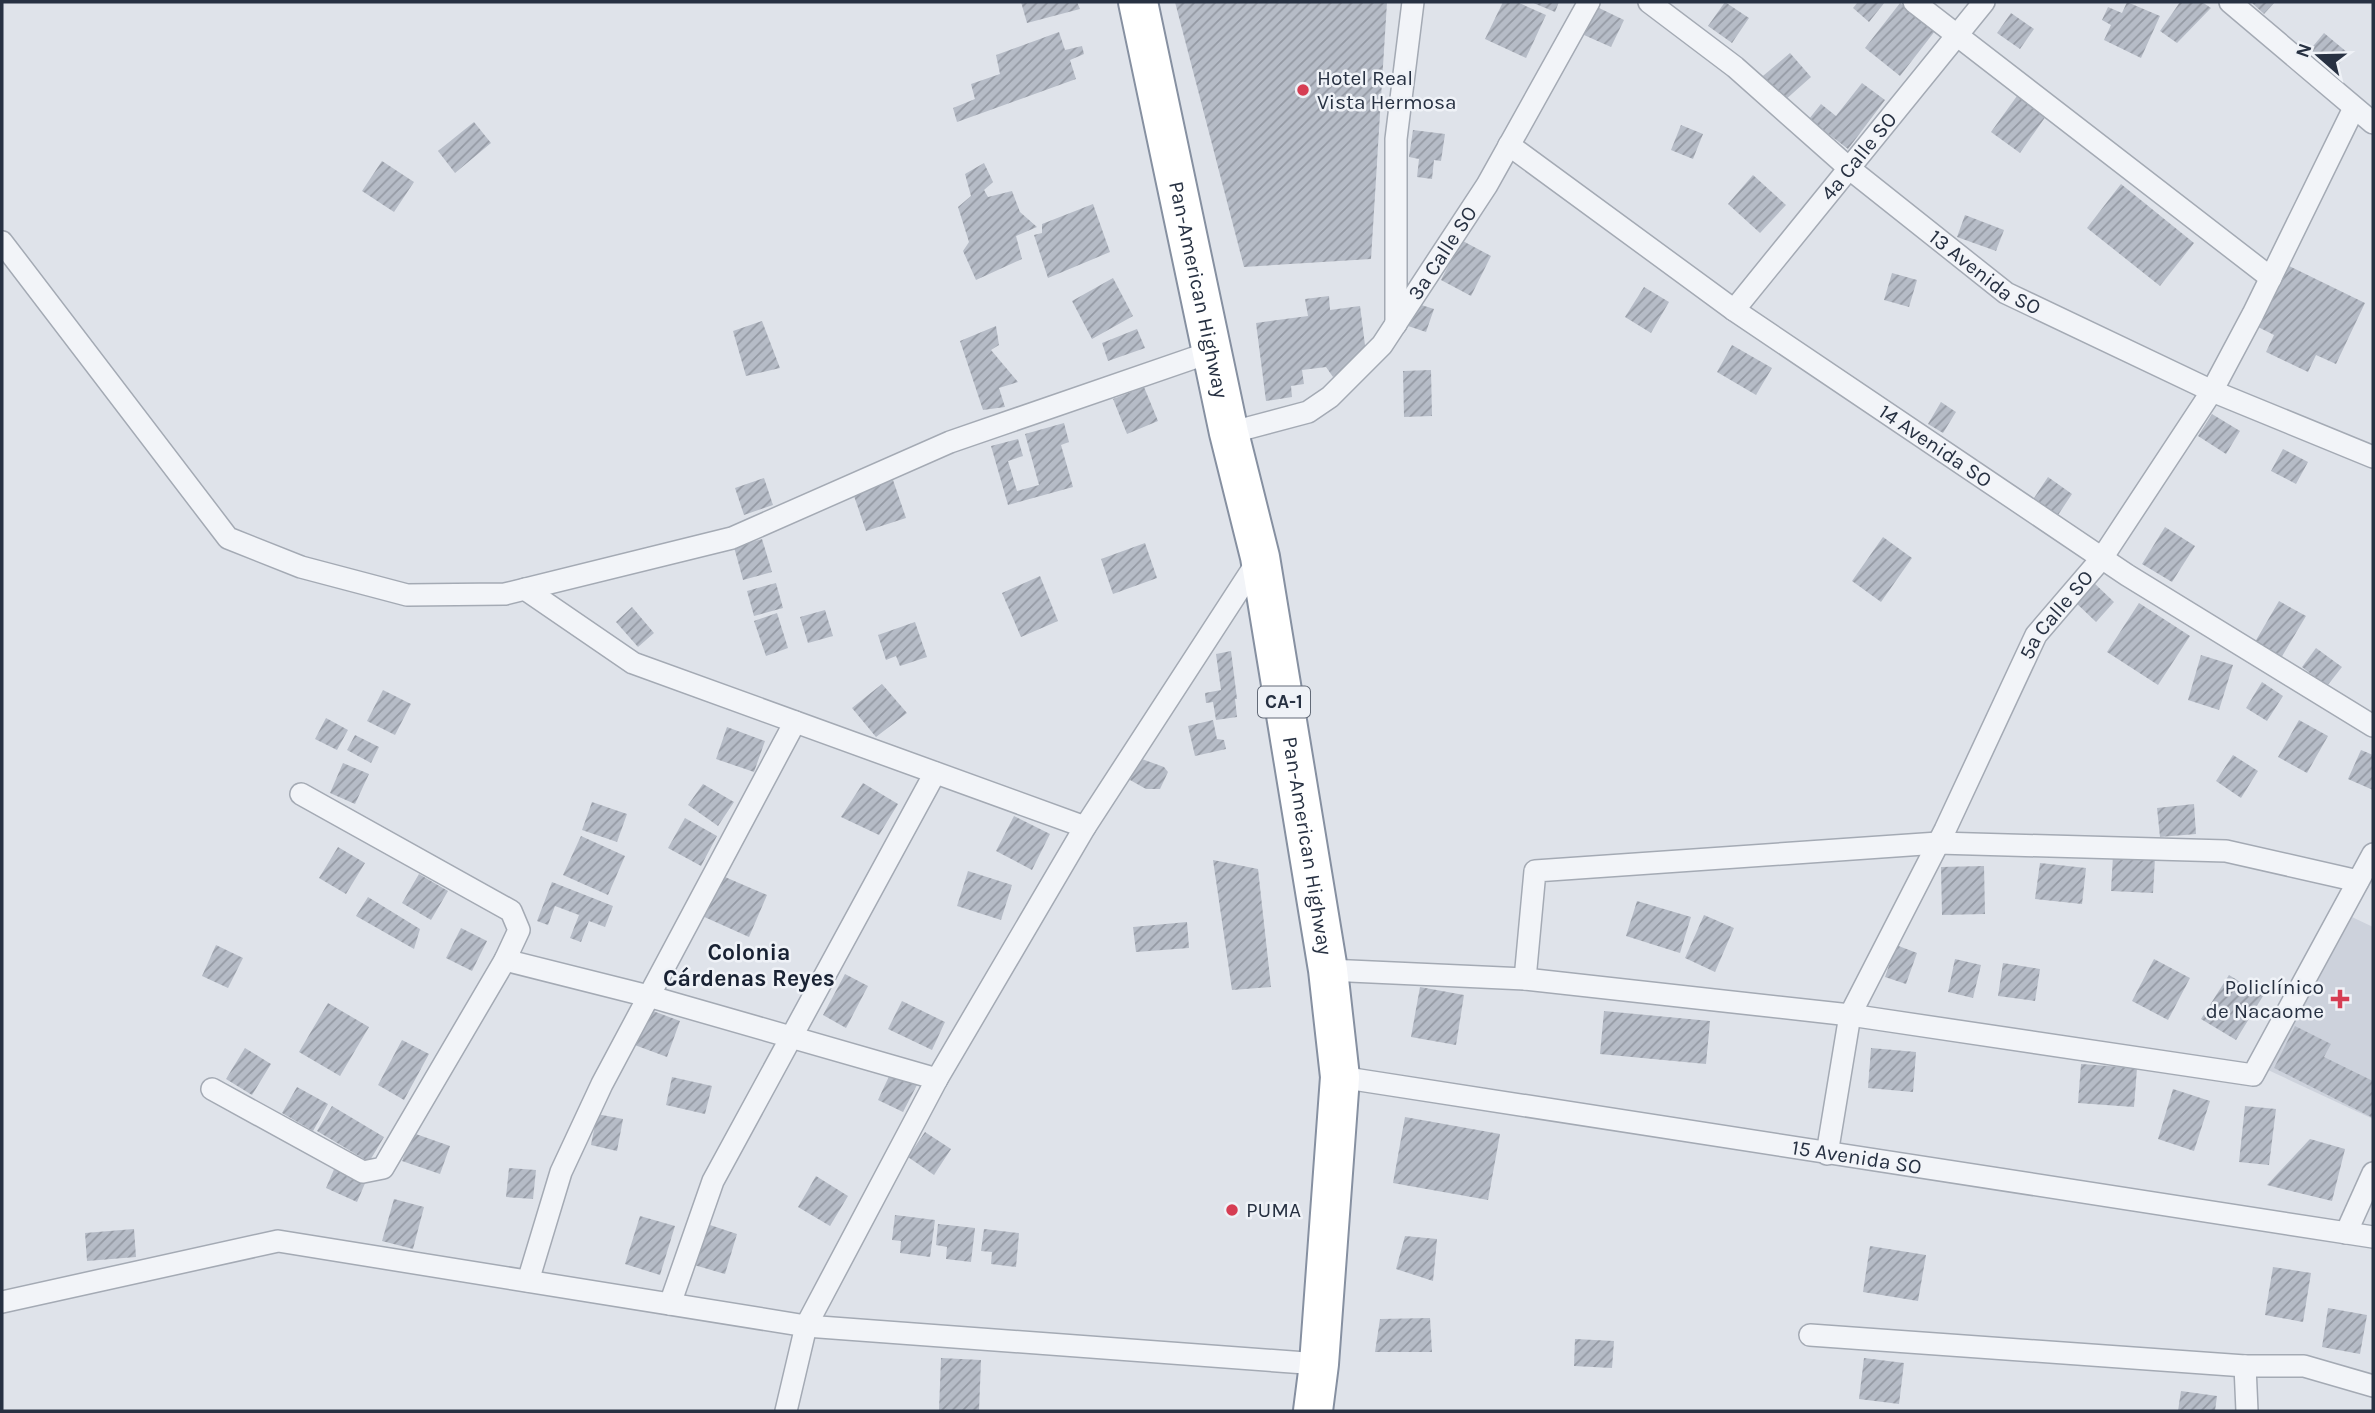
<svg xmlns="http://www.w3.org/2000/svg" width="2375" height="1413" font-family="Karla,sans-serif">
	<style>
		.built { fill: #cdd2dc }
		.building { fill: url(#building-hatch) }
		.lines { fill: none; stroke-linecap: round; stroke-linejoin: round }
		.street-casing { stroke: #a4aab4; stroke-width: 24 }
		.highway-casing { stroke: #8690a1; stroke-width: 42 }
		.street { stroke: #f2f4f8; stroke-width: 21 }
		.highway { stroke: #fff; stroke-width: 38 }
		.poi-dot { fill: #d63d53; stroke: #eff2f7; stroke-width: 2.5 }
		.labels { text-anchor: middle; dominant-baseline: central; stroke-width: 5; stroke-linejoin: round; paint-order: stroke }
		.shield { fill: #eff2f7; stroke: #636b78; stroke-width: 2 }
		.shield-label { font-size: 19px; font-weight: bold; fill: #273142 }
		.poi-label { font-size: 21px; fill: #273142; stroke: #eff2f7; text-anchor: start }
		.street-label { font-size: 21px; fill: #273142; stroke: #eff2f7 }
		.neighbourhood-label { font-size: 23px; font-weight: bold; fill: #192233; stroke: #eff2f7 }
	</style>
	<defs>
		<pattern id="building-hatch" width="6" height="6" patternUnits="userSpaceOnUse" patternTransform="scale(1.75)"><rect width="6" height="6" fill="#b6bcc7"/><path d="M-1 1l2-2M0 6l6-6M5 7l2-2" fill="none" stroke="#9499a3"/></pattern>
	</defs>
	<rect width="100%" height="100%" fill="#dfe3ea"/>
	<path class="built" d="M2352,917L2373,927V1119L2268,1070Z"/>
	<g class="building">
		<path d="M1021,2H1077L1080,9L1027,23Z"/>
		<path d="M1175,2H1387L1371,259L1244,267Z"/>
		<path d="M1503,2H1517L1546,15L1526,58L1485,39Z"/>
		<path d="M1531,2H1559L1555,12Z"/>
		<path d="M1725,2L1749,18L1732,43L1708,26Z"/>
		<path d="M1858,2H1885L1869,22L1853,8Z"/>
		<path d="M2127,2L2160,16L2141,58L2104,40L2111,25L2102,20L2108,7L2122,13Z"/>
		<path d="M2180,2H2202L2211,8L2177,43L2160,31Z"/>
		<path d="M2251,2H2275L2264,14Z"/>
		<path d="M1900,3L1935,31L1900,76L1865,48Z"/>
		<path d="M1597,7L1624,20L1611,47L1584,35Z"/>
		<path d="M2011,13L2034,29L2020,49L1997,33Z"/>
		<path d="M1059,32L1065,50L1082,46L1084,54L1070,60L1076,79L957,122L953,108L975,99L971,84L1000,74L996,55Z"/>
		<path d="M2324,33L2348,53L2333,71L2309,51Z"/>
		<path d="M1790,53L1811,77L1784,101L1763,76Z"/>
		<path d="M1862,83L1885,100L1848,149L1809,119L1821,104L1836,116Z"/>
		<path d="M2017,96L2046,116L2020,153L1991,132Z"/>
		<path d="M474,122L491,143L455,173L438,151Z"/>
		<path d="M1681,125L1703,134L1693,159L1671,150Z"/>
		<path d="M1413,130L1445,134L1441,161L1434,160L1432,179L1417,177L1419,159L1409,157Z"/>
		<path d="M382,161L414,182L394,212L362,191Z"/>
		<path d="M984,163L993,182L984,190L988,197L1012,191L1020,212L1037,227L1016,236L1022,259L976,280L963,251L969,242L958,207L971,196L965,174Z"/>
		<path d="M1753,175L1786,205L1760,233L1728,204Z"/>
		<path d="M2121,184L2194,243L2160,286L2087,228Z"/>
		<path d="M1093,204L1110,252L1048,278L1034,235L1042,233V224Z"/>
		<path d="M1965,215L2004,230L1996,251L1957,237Z"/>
		<path d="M1461,240L1491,256L1471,296L1441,280Z"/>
		<path d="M2283,263L2365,303L2336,364L2316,355L2308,372L2266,352L2274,335L2254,325Z"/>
		<path d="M1892,273L1917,280L1909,307L1884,300Z"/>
		<path d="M1113,278L1133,316L1092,339L1072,301Z"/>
		<path d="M1644,287L1669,302L1651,333L1625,317Z"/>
		<path d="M1329,296L1330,310L1360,306L1366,353L1333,377L1326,367L1302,370L1304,384L1291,386L1292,397L1266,401L1256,323L1308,316L1305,299Z"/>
		<path d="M1415,303L1434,309L1426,332L1408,326Z"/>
		<path d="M762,321L780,368L746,376L733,331Z"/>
		<path d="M996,326L999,345L991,350L1018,382L999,388L1005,407L983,410L960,341Z"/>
		<path d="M1137,329L1145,348L1108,361L1102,343Z"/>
		<path d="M1732,345L1772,368L1756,395L1717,372Z"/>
		<path d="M1431,370L1432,416L1404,417L1403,371Z"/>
		<path d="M1144,387L1158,421L1127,434L1113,399Z"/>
		<path d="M1941,402L1956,412L1943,433L1928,424Z"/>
		<path d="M2212,414L2240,431L2226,454L2198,436Z"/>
		<path d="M1064,423L1069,442L1061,445L1073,487L1008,505L991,446L1018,439L1023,456L1008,461L1017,491L1039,485L1025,434Z"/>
		<path d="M2283,449L2308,462L2296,484L2271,471Z"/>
		<path d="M2048,477L2072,494L2056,518L2032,501Z"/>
		<path d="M764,478L773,505L744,515L735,488Z"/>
		<path d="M893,480L906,518L866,531L853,493Z"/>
		<path d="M2165,527L2195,546L2172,582L2142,564Z"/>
		<path d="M1883,537L1912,558L1881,602L1852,581Z"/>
		<path d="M762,539L772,572L743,580L734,547Z"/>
		<path d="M1145,543L1157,578L1113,594L1101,559Z"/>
		<path d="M1040,576L1058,621L1021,637L1002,593Z"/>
		<path d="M2092,581L2114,602L2096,622L2073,600Z"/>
		<path d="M776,583L783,608L754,616L747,591Z"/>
		<path d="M2279,601L2306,616L2281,658L2255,642Z"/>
		<path d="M2139,603L2190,636L2158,685L2107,652Z"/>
		<path d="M632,607L654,633L638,647L616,622Z"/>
		<path d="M825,610L833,636L808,643L800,617Z"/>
		<path d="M777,613L788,648L766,656L754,621Z"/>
		<path d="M915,622L927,657L900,666L896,656L886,660L878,635Z"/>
		<path d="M2316,648L2342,667L2327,686L2302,667Z"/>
		<path d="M1231,651L1237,699H1235L1237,717L1216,720L1213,702L1206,703L1205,693L1221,690L1216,654Z"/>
		<path d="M2201,655L2233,665L2219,710L2188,700Z"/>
		<path d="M2262,682L2283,696L2267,721L2246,708Z"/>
		<path d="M882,684L907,713L876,737L852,708Z"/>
		<path d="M383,690L411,704L395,735L367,721Z"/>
		<path d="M326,718L348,730L337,750L315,739Z"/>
		<path d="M1213,720L1217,739L1224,740L1226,749L1195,756L1188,726Z"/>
		<path d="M2299,720L2328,736L2307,773L2278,757Z"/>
		<path d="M727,727L765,741L754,772L716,759Z"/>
		<path d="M355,735L379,747L371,763L347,750Z"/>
		<path d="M2361,750L2373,755V790L2348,779Z"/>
		<path d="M2233,755L2258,771L2241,798L2216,781Z"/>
		<path d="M1139,758L1164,767L1168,772L1160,789H1146L1130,780Z"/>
		<path d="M343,763L369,774L355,804L330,793Z"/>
		<path d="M863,783L898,804L879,835L841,817Z"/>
		<path d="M703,784L734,802L718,826L688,805Z"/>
		<path d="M592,802L627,814L617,842L582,830Z"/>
		<path d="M2194,804L2196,834L2160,837L2157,808Z"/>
		<path d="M1014,816L1050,834L1032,870L996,851Z"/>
		<path d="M685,818L717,836L701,866L668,848Z"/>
		<path d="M581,836L625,856L608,895L563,875Z"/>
		<path d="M338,847L365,863L346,894L319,878Z"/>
		<path d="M2113,855L2155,858L2153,893L2111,891Z"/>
		<path d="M1213,860L1258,869L1271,987L1232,990Z"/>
		<path d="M2040,863L2086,868L2082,904L2035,899Z"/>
		<path d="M1984,866L1985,914L1942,915L1941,867Z"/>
		<path d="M968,871L1012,885L1001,920L957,906Z"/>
		<path d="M419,874L448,891L431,920L402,903Z"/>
		<path d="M718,874L767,895L749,937L700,915Z"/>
		<path d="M552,882L613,906L605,927L589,921L581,942L570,938L579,915L555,906L548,925L537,921Z"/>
		<path d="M368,897L420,929L414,949L356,916Z"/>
		<path d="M1637,901L1691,917L1680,953L1626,936Z"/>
		<path d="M1704,915L1734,928L1715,972L1685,958Z"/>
		<path d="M1187,922L1189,948L1136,952L1133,927Z"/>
		<path d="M461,928L487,941L472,971L446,958Z"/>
		<path d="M216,945L243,958L228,988L202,976Z"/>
		<path d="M1896,945L1917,953L1906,984L1885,977Z"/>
		<path d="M1955,959L1981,965L1973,998L1948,992Z"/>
		<path d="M2154,959L2190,978L2168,1020L2132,1001Z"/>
		<path d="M2003,963L2040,969L2035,1001L1998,996Z"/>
		<path d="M845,974L868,986L846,1028L823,1015Z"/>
		<path d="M2229,975L2263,996L2236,1040L2201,1019Z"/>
		<path d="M1420,987L1464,995L1456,1045L1411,1037Z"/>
		<path d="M902,1001L945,1022L932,1050L888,1029Z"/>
		<path d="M328,1003L369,1027L340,1076L299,1052Z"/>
		<path d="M645,1008L680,1021L667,1057L632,1044Z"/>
		<path d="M1604,1011L1710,1021L1706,1064L1600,1054Z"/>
		<path d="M2295,1026L2331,1044L2324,1057L2373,1081V1118L2274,1068Z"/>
		<path d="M402,1040L429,1054L404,1100L378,1085Z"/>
		<path d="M245,1048L271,1064L252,1095L226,1079Z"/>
		<path d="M1871,1048L1916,1052L1913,1092L1868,1088Z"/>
		<path d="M2081,1064L2137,1068L2134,1107L2078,1103Z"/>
		<path d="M891,1072L917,1085L903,1112L878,1100Z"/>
		<path d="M672,1077L712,1086L705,1114L666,1105Z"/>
		<path d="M297,1087L328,1104L313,1131L282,1113Z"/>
		<path d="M2173,1089L2210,1101L2194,1151L2158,1139Z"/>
		<path d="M332,1106L384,1137L369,1162L317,1131Z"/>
		<path d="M2245,1106L2276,1109L2269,1165L2239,1162Z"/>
		<path d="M597,1114L623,1119L617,1151L591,1145Z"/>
		<path d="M1405,1117L1500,1134L1488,1200L1393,1183Z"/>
		<path d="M925,1132L951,1149L934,1175L908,1157Z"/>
		<path d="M413,1133L450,1146L440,1174L402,1161Z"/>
		<path d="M2310,1139L2345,1149L2332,1201L2267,1185Z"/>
		<path d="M335,1167L366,1181L357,1202L326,1188Z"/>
		<path d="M509,1168L536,1170L533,1199L506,1197Z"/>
		<path d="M816,1176L848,1196L830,1226L798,1207Z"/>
		<path d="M394,1199L424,1207L413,1249L382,1241Z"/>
		<path d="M895,1215L935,1220L930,1257L900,1253L901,1241L892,1240Z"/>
		<path d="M640,1216L675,1226L660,1275L625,1264Z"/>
		<path d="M707,1224L737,1234L725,1274L694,1265Z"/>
		<path d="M938,1224L975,1228L971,1262L946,1259L947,1247L936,1245Z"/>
		<path d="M134,1229L136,1257L87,1261L85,1233Z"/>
		<path d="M984,1229L1019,1233L1016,1267L991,1264L992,1252L981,1251Z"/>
		<path d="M1405,1236L1437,1239L1433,1281L1396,1269Z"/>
		<path d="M1870,1246L1926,1255L1918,1301L1863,1292Z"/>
		<path d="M2273,1267L2311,1273L2303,1322L2265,1315Z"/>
		<path d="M2328,1308L2367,1315L2360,1354L2322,1347Z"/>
		<path d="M1430,1318L1432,1352H1375L1380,1319Z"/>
		<path d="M1575,1339L1614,1341L1612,1368L1574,1366Z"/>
		<path d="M941,1358L981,1360L979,1411H939Z"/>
		<path d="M1864,1358L1904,1363L1899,1404L1859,1399Z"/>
		<path d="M2181,1391L2217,1396L2215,1411H2178Z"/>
	</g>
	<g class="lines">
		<defs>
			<g id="street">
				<path id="s1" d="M1649,2L1735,67L1850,169L2006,293L2212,391L2373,457"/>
				<path d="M1914,2L2271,278"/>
				<path d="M2230,2L2373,123"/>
				<path id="s2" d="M1509,145L1734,310L2127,575L2373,726"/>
				<path d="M2,242L228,538L301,567L407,595L505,594L732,538L950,442L1211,352"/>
				<path id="s3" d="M1734,310L1984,2"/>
				<path d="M1396,324V139L1413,2"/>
				<path id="s4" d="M1229,433L1308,412L1330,397L1382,345L1487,185L1589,2"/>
				<path d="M525,589L633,663L1085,827"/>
				<path d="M505,960L648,996L937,1079"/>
				<path d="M1328,970L1525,979L1850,1015L2253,1075L2373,854"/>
				<path d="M1525,979L1535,871L1938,843L2226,851L2358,881"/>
				<path id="s5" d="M1340,1077L2373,1237"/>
				<path d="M212,1089L363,1172L383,1168L505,960L519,930L511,911L301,794"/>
				<path id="s6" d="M1827,1154L1850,1015L1945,830L2036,635L2102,558L2212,391L2253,314L2354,108"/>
				<path d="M2346,1233L2373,1173"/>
				<path d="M528,1281L561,1172L602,1084L795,722"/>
				<path d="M2,1302L278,1241L806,1326L1319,1364"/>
				<path d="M670,1304L713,1181L935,773"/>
				<path d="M1810,1335L2245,1366"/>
				<path d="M786,1411L806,1326L937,1079L1085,827L1259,559"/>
				<path d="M2247,1411L2245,1366H2304L2373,1386"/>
			</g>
			<g id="highway">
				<path id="s7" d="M1138,2L1229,433L1260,557L1328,970L1340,1077L1319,1364L1313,1411"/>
			</g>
		</defs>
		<use href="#street" class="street-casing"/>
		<use href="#highway" class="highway-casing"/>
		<use href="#street" class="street"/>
		<use href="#highway" class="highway"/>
	</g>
	<g class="poi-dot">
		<circle cx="1303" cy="90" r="7"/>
		<path d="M2336.5 988.5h7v7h7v7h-7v7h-7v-7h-7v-7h7z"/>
		<circle cx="1232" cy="1210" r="7"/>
	</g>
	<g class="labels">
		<rect class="shield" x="1258" y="686.5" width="52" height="31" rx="5"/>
		<g class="shield-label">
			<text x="1284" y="702">CA-1</text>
		</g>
		<g class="poi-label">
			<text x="1317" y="78">Hotel Real<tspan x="1317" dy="24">Vista Hermosa</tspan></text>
			<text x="2324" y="987" text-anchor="end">Policlínico<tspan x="2324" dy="24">de Nacaome</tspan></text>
			<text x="1246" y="1210">PUMA</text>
		</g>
		<g class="street-label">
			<text stroke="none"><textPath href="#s3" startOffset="198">4a Calle SO</textPath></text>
			<text stroke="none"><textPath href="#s4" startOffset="292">3a Calle SO</textPath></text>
			<text stroke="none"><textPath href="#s1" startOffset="432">13 Avenida SO</textPath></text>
			<text stroke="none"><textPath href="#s7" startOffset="294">Pan-American Highway</textPath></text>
			<text stroke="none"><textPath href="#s2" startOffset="522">14 Avenida SO</textPath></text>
			<text stroke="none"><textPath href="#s6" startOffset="592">5a Calle SO</textPath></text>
			<text stroke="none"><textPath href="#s7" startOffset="861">Pan-American Highway</textPath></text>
			<text stroke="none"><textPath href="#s5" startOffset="523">15 Avenida SO</textPath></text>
		</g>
		<g class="neighbourhood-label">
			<text x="749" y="952">Colonia<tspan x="749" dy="26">Cárdenas Reyes</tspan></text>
		</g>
	</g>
	<rect width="2375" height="1413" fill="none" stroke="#273142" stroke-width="7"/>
	<g transform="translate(2319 56) rotate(290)" stroke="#eff2f7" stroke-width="5" paint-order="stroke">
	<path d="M0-5L12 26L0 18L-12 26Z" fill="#273142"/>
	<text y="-10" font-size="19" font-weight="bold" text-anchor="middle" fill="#273142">N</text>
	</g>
</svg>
